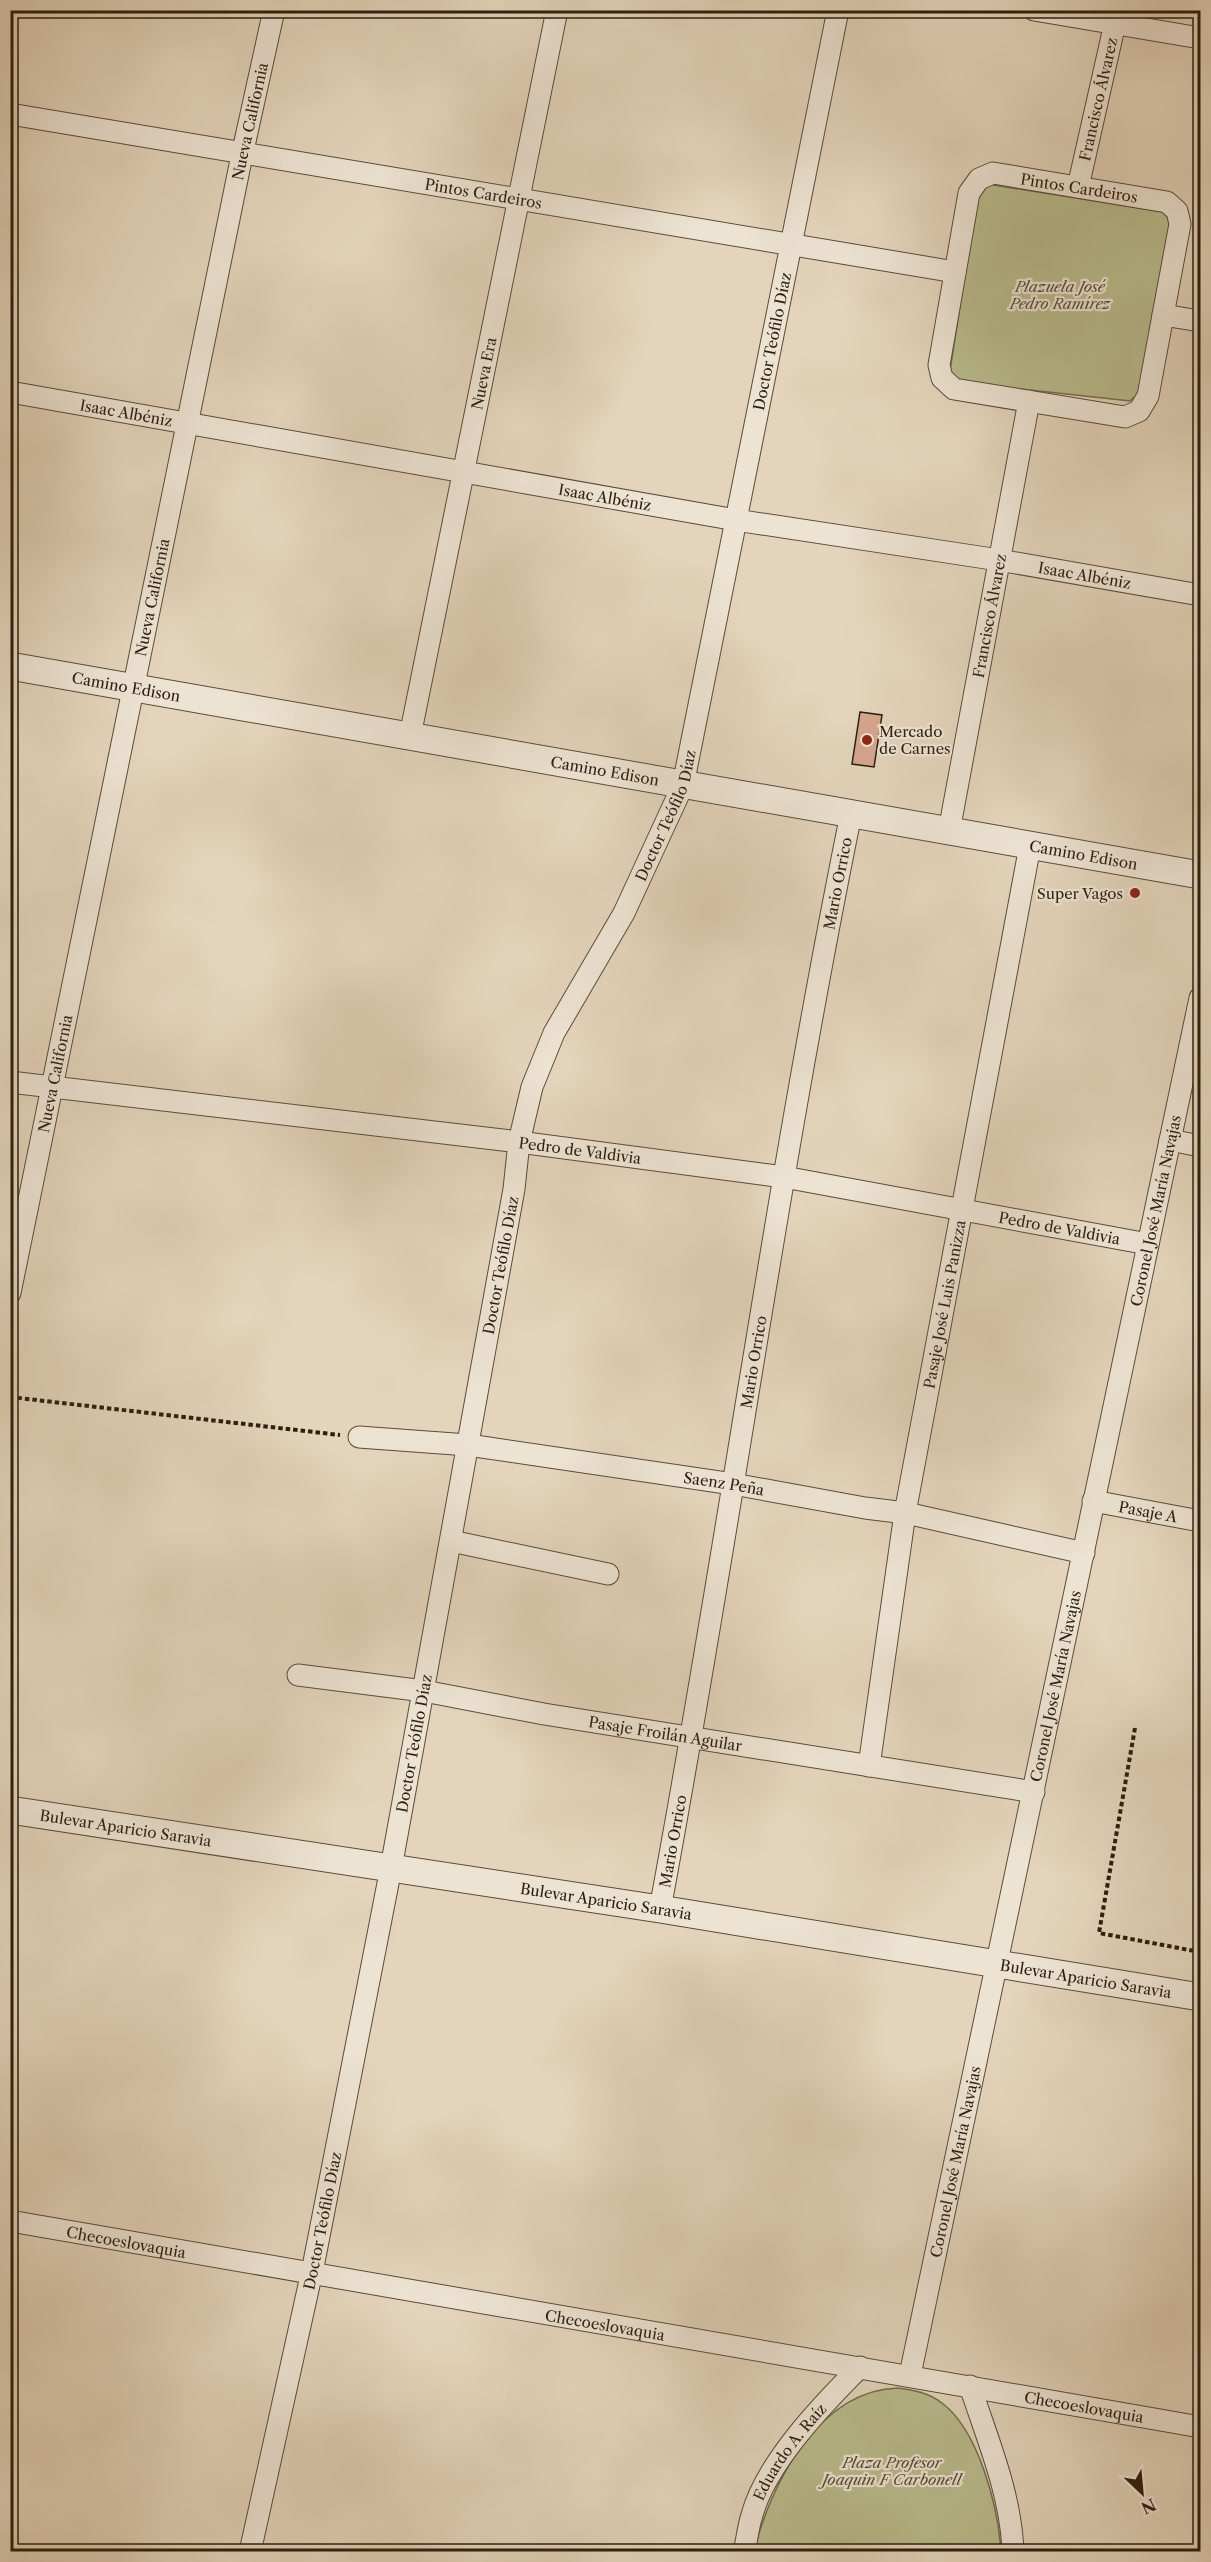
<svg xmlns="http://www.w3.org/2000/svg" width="1211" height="2562" font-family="'Libre Caslon Text',serif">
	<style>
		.green { fill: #b9bb8d; stroke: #726d4e; stroke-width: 1.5 }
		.building { fill: #d6a58e; stroke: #2c1f0f; stroke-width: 1.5 }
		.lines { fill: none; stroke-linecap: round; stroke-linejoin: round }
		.minor-casing { stroke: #5a4c3a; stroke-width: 23 }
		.tertiary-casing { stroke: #5a4c3a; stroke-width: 29 }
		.path { stroke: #2c1f0f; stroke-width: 4; stroke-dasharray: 4.5 3; stroke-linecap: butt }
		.minor { stroke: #ede3d3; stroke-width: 21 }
		.tertiary { stroke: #ede3d3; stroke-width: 27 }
		.poi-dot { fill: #8f2418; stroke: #ede3d3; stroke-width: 2 }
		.labels { text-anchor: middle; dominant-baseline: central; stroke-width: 4.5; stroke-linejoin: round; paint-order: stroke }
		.street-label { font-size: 15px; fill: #2c1f0f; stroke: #ede3d3 }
		.park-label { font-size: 15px; font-style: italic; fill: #564e35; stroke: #ede3d3 }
		.poi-label { font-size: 15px; fill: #2c1f0f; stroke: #ede3d3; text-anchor: start }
	</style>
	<rect width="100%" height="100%" fill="#e3d4bb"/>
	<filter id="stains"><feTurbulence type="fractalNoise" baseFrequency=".00333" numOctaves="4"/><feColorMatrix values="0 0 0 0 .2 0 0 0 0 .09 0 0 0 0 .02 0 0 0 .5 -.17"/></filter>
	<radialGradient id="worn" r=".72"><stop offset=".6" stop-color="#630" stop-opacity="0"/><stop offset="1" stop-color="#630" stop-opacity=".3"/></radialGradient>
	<g class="green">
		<path d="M987,184L1164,212L1172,224L1142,390L1130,401L957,382L950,371L977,197Z"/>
		<path d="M898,2388C914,2390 929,2393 942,2403C979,2431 998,2507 1001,2551L754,2552C770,2484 819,2390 898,2388Z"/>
	</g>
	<path class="building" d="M860,712L882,715L874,767L852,764Z"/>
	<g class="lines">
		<defs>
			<g id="minor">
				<path d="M1034,10L1200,38"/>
				<path id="s1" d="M10,114L955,272"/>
				<path d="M993,173L1167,202L1177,211L1180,224L1148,396L1139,411L1125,417L954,389L942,378L939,365L969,193L979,179Z"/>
				<path id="s2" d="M1078,187L1118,10"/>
				<path d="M1163,315L1200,321"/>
				<path id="s3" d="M10,392L736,520L999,560L1200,595"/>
				<path id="s4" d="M410,736L557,10"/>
				<path id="s5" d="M949,831L1029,401"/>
				<path id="s6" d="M10,1082L519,1142L784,1177L1148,1244"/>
				<path d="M1170,1140L1200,1146"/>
				<path id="s7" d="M10,1293L242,155L274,10"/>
				<path id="s8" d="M359,1437L468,1445L733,1484L865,1508L906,1513L1084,1553"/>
				<path id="s9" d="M1093,1501L1200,1521"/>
				<path d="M451,1541L608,1574"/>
				<path id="s10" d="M298,1675L424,1691L544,1714L1034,1792"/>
				<path id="s11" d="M869,1766L905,1513L1030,846"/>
				<path id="s12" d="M660,1909C728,1545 777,1177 851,814"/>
				<path id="s13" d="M10,2221C407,2293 804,2357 1200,2427"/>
				<path id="s14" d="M910,2375L1200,998"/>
				<path d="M970,2386C988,2441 1011,2494 1013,2552"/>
				<path id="s15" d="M250,2552L313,2267L391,1868L514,1189L519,1142L532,1087L554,1033L624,913L683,785L838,10"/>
				<path id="s16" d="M744,2552C747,2540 748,2527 752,2515C766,2463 822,2405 860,2367"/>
			</g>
			<g id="tertiary">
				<path id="s17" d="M10,666L1200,875"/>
				<path id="s18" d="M10,1810L660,1909L1200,1997"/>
			</g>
		</defs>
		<use href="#minor" class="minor-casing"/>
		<use href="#tertiary" class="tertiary-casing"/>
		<g class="path">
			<path d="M10,1397L340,1435"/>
			<path d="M1135,1728L1099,1933L1200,1952"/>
		</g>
		<use href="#minor" class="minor"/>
		<use href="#tertiary" class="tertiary"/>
	</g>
	<g class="poi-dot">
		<circle cx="867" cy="740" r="6"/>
		<circle cx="1135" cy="893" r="6"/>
	</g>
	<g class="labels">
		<g class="street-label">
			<text stroke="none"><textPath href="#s2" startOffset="90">Francisco Álvarez</textPath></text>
			<text stroke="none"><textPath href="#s7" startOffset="1196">Nueva California</textPath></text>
			<text transform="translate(1079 188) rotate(9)">Pintos Cardeiros</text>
			<text stroke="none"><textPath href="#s1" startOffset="480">Pintos Cardeiros</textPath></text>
			<text stroke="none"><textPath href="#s15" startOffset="2283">Doctor Teófilo Díaz</textPath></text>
			<text stroke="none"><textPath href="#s4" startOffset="370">Nueva Era</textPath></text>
			<text stroke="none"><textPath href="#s3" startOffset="118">Isaac Albéniz</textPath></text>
			<text stroke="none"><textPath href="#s3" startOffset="604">Isaac Albéniz</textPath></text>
			<text stroke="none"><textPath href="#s3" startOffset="1090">Isaac Albéniz</textPath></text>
			<text stroke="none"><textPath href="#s7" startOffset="710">Nueva California</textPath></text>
			<text stroke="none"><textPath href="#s5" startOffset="219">Francisco Álvarez</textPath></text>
			<text stroke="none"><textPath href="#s17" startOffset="118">Camino Edison</textPath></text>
			<text stroke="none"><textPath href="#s17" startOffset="604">Camino Edison</textPath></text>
			<text stroke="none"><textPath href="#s15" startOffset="1796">Doctor Teófilo Díaz</textPath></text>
			<text stroke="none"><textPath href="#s17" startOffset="1090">Camino Edison</textPath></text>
			<text stroke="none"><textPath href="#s12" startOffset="1041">Mario Orrico</textPath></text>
			<text stroke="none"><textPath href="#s7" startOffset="224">Nueva California</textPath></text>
			<text stroke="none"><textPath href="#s6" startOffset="574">Pedro de Valdivia</textPath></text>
			<text stroke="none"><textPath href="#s14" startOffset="1190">Coronel José María Navajas</textPath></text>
			<text stroke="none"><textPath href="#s6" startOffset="1060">Pedro de Valdivia</textPath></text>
			<text stroke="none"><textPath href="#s15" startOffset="1311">Doctor Teófilo Díaz</textPath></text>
			<text stroke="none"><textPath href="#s11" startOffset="468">Pasaje José Luis Panizza</textPath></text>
			<text stroke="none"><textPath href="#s12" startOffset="555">Mario Orrico</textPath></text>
			<text stroke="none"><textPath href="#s8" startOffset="368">Saenz Peña</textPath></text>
			<text stroke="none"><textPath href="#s9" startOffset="56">Pasaje A</textPath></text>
			<text stroke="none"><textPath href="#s14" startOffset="704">Coronel José María Navajas</textPath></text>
			<text stroke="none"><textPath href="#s10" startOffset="372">Pasaje Froilán Aguilar</textPath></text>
			<text stroke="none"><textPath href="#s15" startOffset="825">Doctor Teófilo Díaz</textPath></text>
			<text stroke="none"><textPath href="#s18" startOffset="117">Bulevar Aparicio Saravia</textPath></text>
			<text stroke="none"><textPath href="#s12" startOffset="69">Mario Orrico</textPath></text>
			<text stroke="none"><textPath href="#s18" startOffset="603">Bulevar Aparicio Saravia</textPath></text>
			<text stroke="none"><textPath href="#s18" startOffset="1089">Bulevar Aparicio Saravia</textPath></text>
			<text stroke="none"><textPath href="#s14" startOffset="218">Coronel José María Navajas</textPath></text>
			<text stroke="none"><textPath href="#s15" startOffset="339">Doctor Teófilo Díaz</textPath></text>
			<text stroke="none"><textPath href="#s13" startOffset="118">Checoeslovaquia</textPath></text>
			<text stroke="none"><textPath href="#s13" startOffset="604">Checoeslovaquia</textPath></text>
			<text stroke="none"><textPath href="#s13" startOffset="1090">Checoeslovaquia</textPath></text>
			<text stroke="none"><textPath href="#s16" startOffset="112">Eduardo A. Raíz</textPath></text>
		</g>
		<g class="park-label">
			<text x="1060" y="286">Plazuela José<tspan x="1060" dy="17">Pedro Ramírez</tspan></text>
			<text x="892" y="2462">Plaza Profesor<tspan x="892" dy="17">Joaquin F Carbonell</tspan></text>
		</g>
		<g class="poi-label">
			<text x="879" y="731">Mercado<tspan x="879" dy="17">de Carnes</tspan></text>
			<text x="1123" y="893" text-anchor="end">Super Vagos</text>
		</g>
	</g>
	<rect width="1211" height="2562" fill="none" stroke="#e3d4bb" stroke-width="36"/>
	<rect x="12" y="12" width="1187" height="2538" fill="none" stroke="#2c1f0f" stroke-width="3"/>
	<rect x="18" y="18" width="1175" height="2526" fill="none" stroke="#2c1f0f" stroke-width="1.5"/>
	<g transform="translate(1142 2493) rotate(154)" stroke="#ede3d3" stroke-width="4.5" paint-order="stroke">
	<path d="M0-4.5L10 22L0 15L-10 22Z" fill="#2c1f0f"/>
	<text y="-9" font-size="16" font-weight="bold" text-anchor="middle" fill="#2c1f0f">N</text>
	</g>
	<rect width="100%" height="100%" filter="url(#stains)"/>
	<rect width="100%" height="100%" fill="url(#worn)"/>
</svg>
